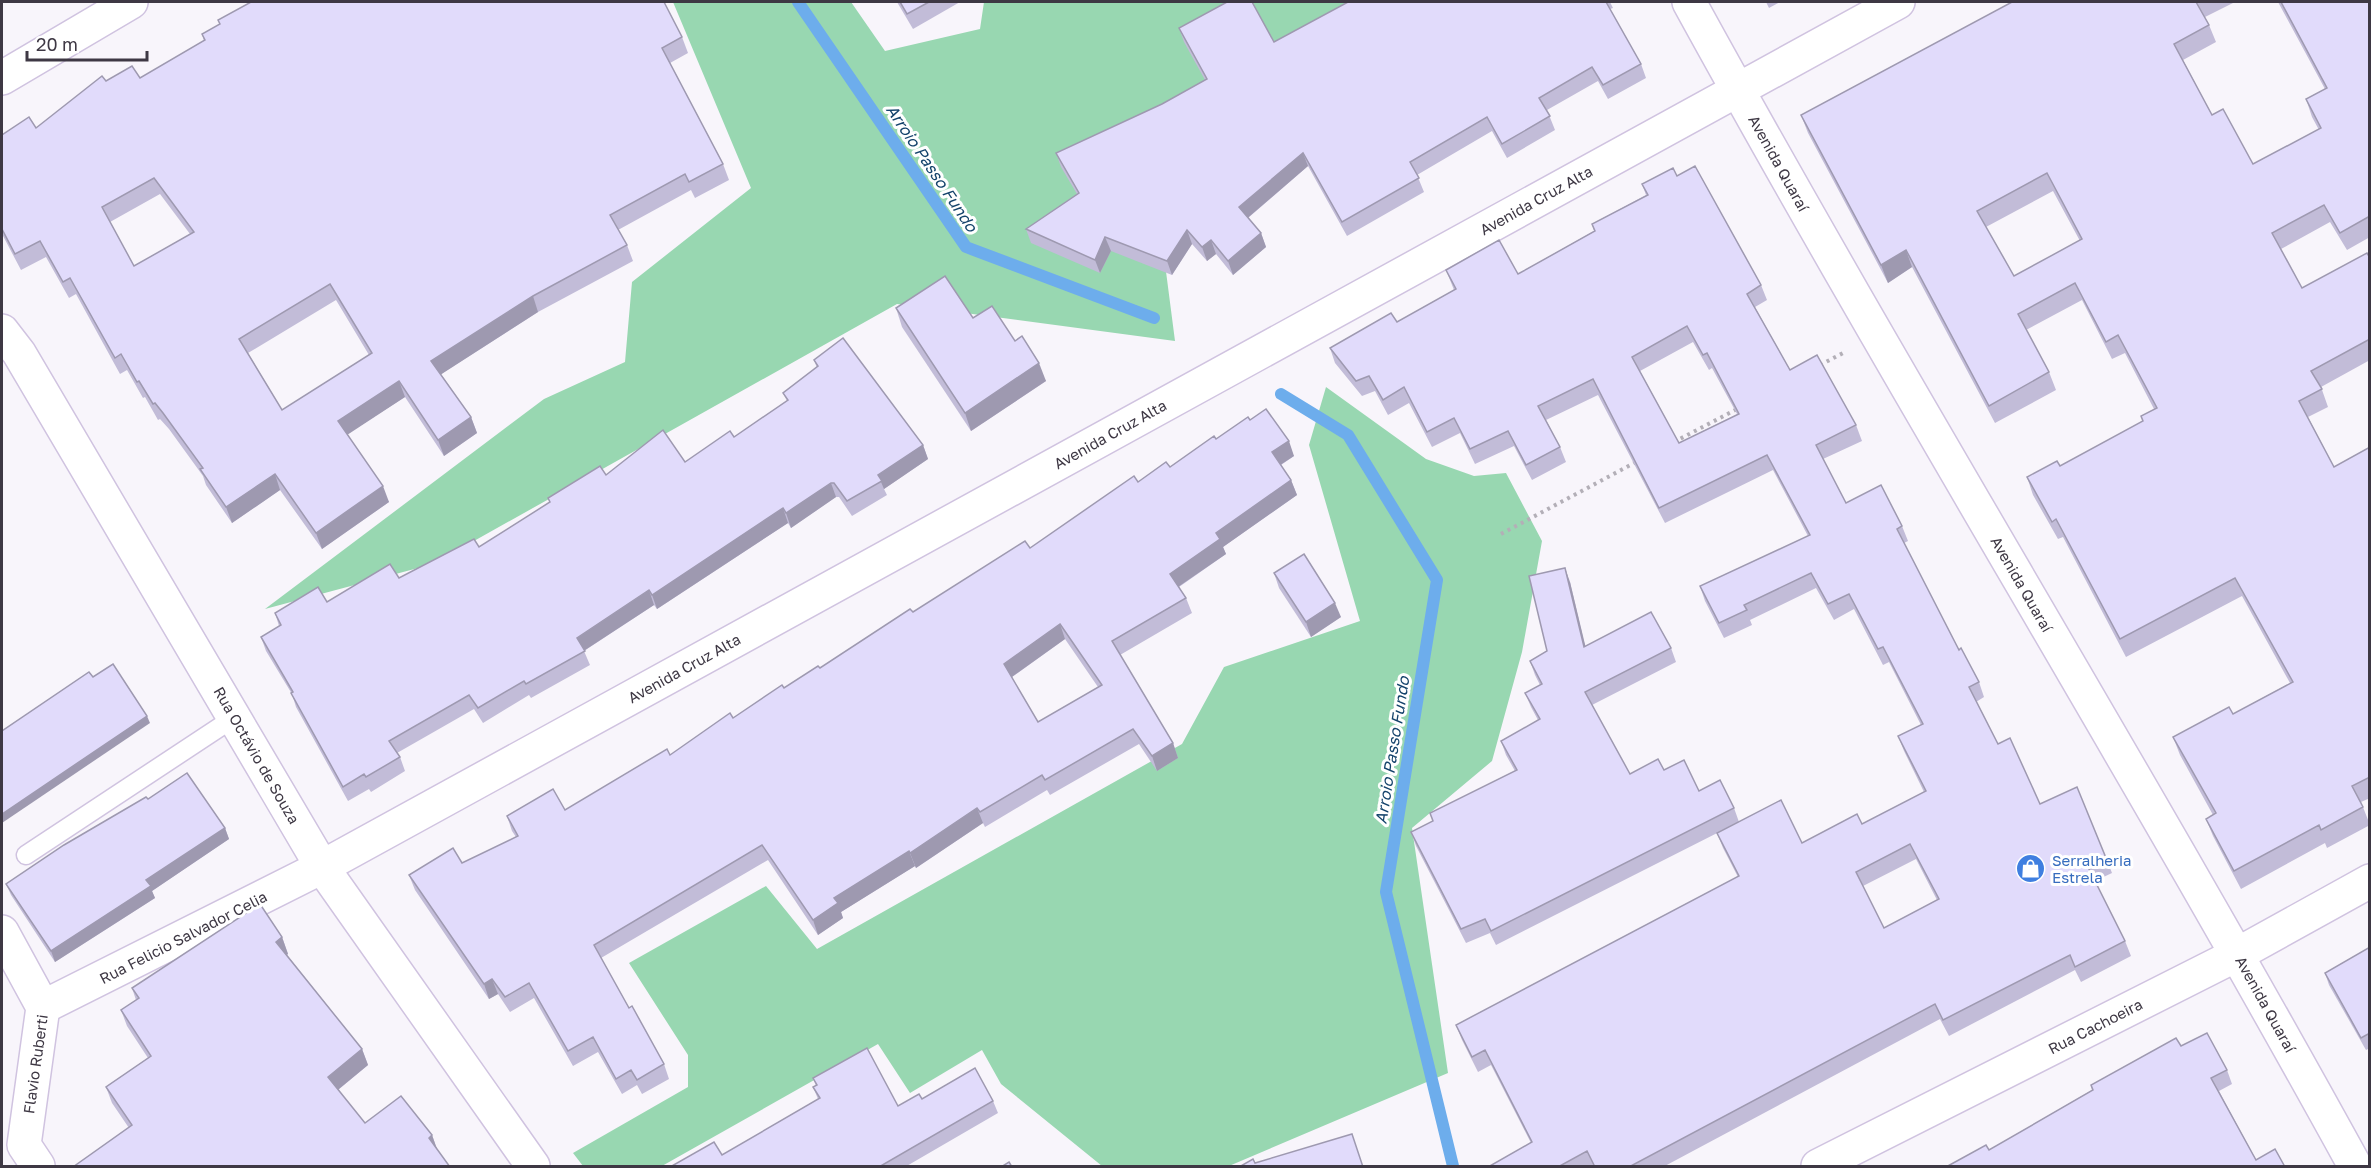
<svg xmlns="http://www.w3.org/2000/svg" width="2371" height="1168" font-family="'Golos Text',sans-serif">
	<style>
		.green { fill: #98d7b1 }
		.lines { fill: none; stroke-linecap: round; stroke-linejoin: round }
		.stream { stroke: #6dadec; stroke-width: 12 }
		.service-casing { stroke: #d0c3e0; stroke-width: 21 }
		.minor-casing { stroke: #d0c3e0; stroke-width: 36 }
		.tertiary-casing { stroke: #d0c3e0; stroke-width: 36 }
		.path { stroke: #b3afb7; stroke-width: 4; stroke-dasharray: 3 4.5; stroke-linecap: butt }
		.service { stroke: #fff; stroke-width: 18 }
		.minor { stroke: #fff; stroke-width: 33 }
		.tertiary { stroke: #fff; stroke-width: 33 }
		.wall { fill: #c2bcd8; fill-rule: evenodd }
		.shaded-wall { fill: #9e99b0 }
		.building { fill: #e1dbfb; stroke: #9e99b0; stroke-width: 1.5; fill-rule: evenodd }
		.labels { text-anchor: middle; dominant-baseline: central; stroke-width: 6; stroke-linejoin: round; paint-order: stroke }
		.street-label { font-size: 15px; fill: #3e3844; stroke: #fff }
		.shop-label { font-size: 15px; fill: #366cbe; stroke: #fff; text-anchor: start }
		.water-label { font-size: 16px; font-style: italic; fill: #14436b; stroke: #fff }
	</style>
	<rect width="100%" height="100%" fill="#f8f5fb"/>
	<g class="green">
		<path d="M673,2H851L885,51L980,29L984,2H1389L1150,148L1175,341L897,304L433,564L265,609L544,399L625,362L632,282L751,188Z"/>
		<path d="M1326,387L1426,459L1474,476L1506,473L1542,541L1522,652L1492,761L1412,828L1448,1073L1229,1166H1102L1001,1084L982,1050L910,1093L878,1044L662,1166H583L573,1153L688,1087V1055L629,963L766,886L817,949L1182,744L1224,667L1360,621L1309,445Z"/>
	</g>
	<g class="lines">
		<g class="stream">
			<path d="M798,2L966,247L1154,318"/>
			<path d="M1281,394L1348,435L1437,580L1386,892L1453,1166"/>
		</g>
		<defs>
			<path id="service" d="M26,855L235,717"/>
			<g id="minor">
				<path d="M1689,2C1904,394 2140,774 2355,1166"/>
				<path d="M2,932L43,1007L24,1145L38,1166"/>
				<path d="M43,1007L322,867"/>
				<path d="M1818,1166L2238,954L2370,881"/>
			</g>
			<g id="tertiary">
				<path d="M2,78L131,2"/>
				<path d="M2,331L19,353L322,867L533,1166"/>
				<path d="M322,867L1898,2"/>
			</g>
		</defs>
		<use href="#service" class="service-casing"/>
		<use href="#minor" class="minor-casing"/>
		<use href="#tertiary" class="tertiary-casing"/>
		<g class="path">
			<path d="M1820,365L1845,352"/>
			<path d="M1674,442L1739,408"/>
			<path d="M1501,534L1638,461"/>
		</g>
		<use href="#service" class="service"/>
		<use href="#minor" class="minor"/>
		<use href="#tertiary" class="tertiary"/>
	</g>
	<g class="wall">
		<path d="M897,2H960L913,29Z"/>
		<path d="M1348,2H1610L1613,8L1610,9L1641,64L1646,78L1608,99L1598,81L1547,110L1555,130L1507,158L1492,131L1417,175L1424,192L1347,236L1308,166L1248,218L1261,233L1266,247L1233,275L1216,254L1207,261L1192,244L1172,275L1111,251L1100,273L1031,243L1026,229L1077,194L1061,167L1056,153L1162,104L1205,80L1184,42L1179,28L1274,42Z"/>
		<path d="M1766,2H1780L1769,8Z"/>
		<path d="M2012,2H2235L2205,17L2209,25L2216,42L2183,60L2212,115L2253,164L2319,130L2312,117L2306,99L2325,89L2278,2H2370V237L2347,250L2330,222L2281,249L2302,288L2370,258V360L2321,387L2328,407L2308,417L2334,467L2370,447V798L2361,802L2370,825L2327,848L2325,843L2241,889L2213,836L2206,819L2213,815L2180,755L2173,737L2233,714L2290,683L2242,596L2126,657L2063,537L2058,539L2033,495L2027,477L2060,466L2143,422L2141,416L2154,409L2125,353L2112,359L2082,300L2026,330L2049,372L2056,390L1995,423L1912,267L1888,283L1808,133L1801,115ZM2053,191L2080,241L2014,276L1986,227Z"/>
		<path d="M218,20L682,37L688,53L670,63L723,164L729,180L695,198L691,190L618,230L627,245L633,261L538,312L441,374L471,417L477,433L444,456L405,397L347,434L389,502L322,549L280,490L232,523L206,485L203,476L169,429L160,419L158,420L145,397L143,398L127,370L120,374L76,294L69,298L46,257L21,270L2,234V135L36,128L106,81L140,78L204,41L202,34L220,25ZM160,194L190,234L134,266L110,222ZM336,300L369,355L282,410L248,353Z"/>
		<path d="M1677,176L1761,285L1767,300L1755,307L1790,370L1856,425L1862,441L1823,459L1846,503L1902,526L1908,541L1904,543L1959,650L1979,682L1984,697L1976,702L1998,744L2040,804L2106,858L2112,873L2095,881L2125,941L2131,956L2081,982L2075,970L1949,1036L1940,1019L1663,1167H1488L1531,1143L1491,1065L1478,1072L1462,1040L1456,1025L1738,877L1723,848L1717,833L1735,824L1496,945L1490,933L1466,943L1416,846L1411,832L1433,821L1515,771L1506,755L1501,741L1538,720L1531,707L1525,693L1540,685L1535,675L1530,661L1547,651L1570,582L1585,646L1671,648L1676,662L1592,705L1630,774L1664,770L1699,791L1734,808L1739,822L1802,843L1862,824L1924,792L1904,751L1898,736L1921,725L1889,662L1883,665L1854,609L1834,620L1816,588L1750,620L1752,625L1724,638L1705,601L1700,586L1808,536L1773,470L1665,523L1598,395L1546,420L1560,447L1566,462L1532,480L1514,446L1475,464L1460,433L1432,447L1409,403L1388,415L1375,391L1362,396L1335,363L1330,348L1397,322L1454,290L1446,270L1518,274L1594,231L1592,224L1646,195L1642,184ZM1693,342L1709,370L1712,368L1737,414L1679,443L1640,371ZM1916,859L1937,900L1884,928L1863,886Z"/>
		<path d="M896,308L973,318L1015,341L1046,381L971,431L902,327Z"/>
		<path d="M814,360L923,445L928,459L884,489L887,495L852,516L839,497H836L791,528L788,523L657,609L654,605L584,651L590,665L531,698L529,695L483,723L474,709L397,753L400,757L405,771L371,792L369,789L348,801L296,707L292,694L266,651L261,637L279,626L275,613L327,602L399,578L479,547L550,502L548,498L606,475L685,462L734,437L787,401L783,393L817,368Z"/>
		<path d="M1250,420L1294,456L1281,465L1291,480L1297,495L1223,547L1226,554L1179,587L1186,598L1192,613L1120,655L1173,743L1178,758L1157,771L1139,744L1050,795L1047,790L985,827L983,823L916,868L915,866L841,912L843,918L818,935L768,860L601,958L629,1008L664,1064L669,1079L642,1094L637,1085L622,1094L598,1052L573,1066L534,998L510,1012L498,994L489,999L415,890L409,875L462,863L516,837L512,831L507,816L565,810L670,755L820,668L913,612L1030,548L1138,482L1170,467ZM1065,639L1098,687L1038,722L1012,677Z"/>
		<path d="M1274,573L1341,617L1311,637L1279,588Z"/>
		<path d="M148,799L225,828L229,839L152,891L155,898L55,962L11,895L6,884Z"/>
		<path d="M282,937L288,954L287,955L362,1049L368,1065L338,1090L365,1123L432,1135L437,1149L129,1128L112,1103L106,1087L148,1058L127,1026L121,1010L136,1000L132,988Z"/>
		<path d="M2370,947V1048L2366,1050L2329,985L2325,973Z"/>
		<path d="M2181,1046L2227,1070L2232,1084L2219,1091L2256,1160L1989,1150L2092,1090L2091,1085Z"/>
		<path d="M813,1078L898,1106L922,1099L993,1101L998,1113L905,1167H670L722,1155L818,1099L813,1087L816,1086Z"/>
	</g>
	<g class="shaded-wall">
		<path d="M1303,153L1308,166L1244,221L1239,207Z"/>
		<path d="M1187,230L1192,244L1172,275L1167,261Z"/>
		<path d="M1261,233L1266,247L1233,275L1228,261Z"/>
		<path d="M1105,237L1111,251L1100,273L1095,260Z"/>
		<path d="M1211,240L1216,254L1207,261L1202,247Z"/>
		<path d="M1906,250L1912,267L1888,283L1881,265Z"/>
		<path d="M533,296L538,312L437,377L431,361Z"/>
		<path d="M1039,363L1046,381L971,431L965,413Z"/>
		<path d="M399,381L405,397L344,437L338,421Z"/>
		<path d="M471,417L477,433L444,456L438,440Z"/>
		<path d="M1289,441L1294,456L1277,467L1272,452Z"/>
		<path d="M923,445L928,459L884,489L878,475Z"/>
		<path d="M275,474L280,490L232,523L226,507Z"/>
		<path d="M1291,480L1297,495L1223,547L1226,554L1175,589L1170,574L1216,533Z"/>
		<path d="M831,483L836,497L791,528L786,513Z"/>
		<path d="M383,486L389,502L322,549L316,533Z"/>
		<path d="M783,508L788,523L657,609L652,595Z"/>
		<path d="M1565,568L1570,582L1589,661L1584,647Z"/>
		<path d="M649,590L654,605L582,652L577,638Z"/>
		<path d="M1335,603L1341,617L1311,637L1306,622Z"/>
		<path d="M1060,624L1065,639L1009,679L1004,664Z"/>
		<path d="M147,716L150,723L2,823V814Z"/>
		<path d="M1173,743L1178,758L1157,771L1152,756Z"/>
		<path d="M977,808L983,823L916,868L910,853Z"/>
		<path d="M225,828L229,839L152,891L155,898L55,962L51,951L146,880Z"/>
		<path d="M909,851L915,866L841,912L843,918L818,935L813,920L834,898Z"/>
		<path d="M282,937L288,954L282,958L276,942Z"/>
		<path d="M492,979L498,994L489,999L484,984Z"/>
		<path d="M362,1049L368,1065L334,1093L328,1077Z"/>
		<path d="M432,1135L438,1152L429,1138Z"/>
	</g>
	<g class="building">
		<path d="M251,2H664L682,37L662,48L723,164L689,182L685,174L610,215L627,245L533,296L431,361L471,417L438,440L399,381L338,421L383,486L316,533L275,474L226,507L200,469L203,468L163,413L155,403L153,404L139,381L137,382L121,354L115,358L70,278L63,282L40,241L15,254L2,229V135L29,117L36,128L102,76L106,81L132,66L140,78L205,40L202,34L220,24L218,20ZM154,178L194,232L134,266L102,207ZM330,284L372,353L282,410L239,339Z"/>
		<path d="M900,2H929L907,14Z"/>
		<path d="M1227,2H1252L1274,42L1348,2H1606L1641,64L1603,85L1592,67L1539,98L1550,116L1502,144L1487,117L1410,162L1419,178L1342,222L1303,153L1239,207L1261,233L1228,261L1211,240L1202,247L1187,230L1167,261L1105,237L1095,260L1026,229L1079,193L1056,153L1162,104L1207,79L1179,28Z"/>
		<path d="M2012,2H2196L2209,25L2174,44L2212,115L2223,109L2253,164L2321,128L2306,99L2327,88L2281,2H2370V216L2340,233L2324,205L2272,233L2302,288L2367,253L2370,258V339L2311,371L2322,389L2299,401L2334,467L2370,447V777L2352,786L2363,807L2321,830L2319,825L2234,871L2206,819L2216,813L2173,737L2229,707L2233,714L2293,682L2235,578L2120,639L2056,519L2052,522L2027,477L2057,461L2060,466L2143,421L2141,416L2157,408L2118,335L2106,342L2075,283L2018,314L2049,372L1989,406L1906,250L1881,265L1801,115ZM2047,173L2082,239L2014,276L1977,211Z"/>
		<path d="M1695,166L1761,285L1747,294L1790,370L1817,355L1856,425L1816,445L1846,503L1881,485L1902,526L1897,529L1959,650L1961,648L1979,682L1969,687L1998,744L2010,738L2040,804L2077,787L2106,858L2088,867L2125,941L2075,967L2070,955L1943,1020L1935,1004L1629,1167H1595L1587,1151L1558,1167H1488L1532,1142L1485,1050L1472,1057L1456,1025L1739,876L1717,833L1781,800L1802,843L1857,814L1862,824L1926,791L1898,736L1923,724L1883,647L1878,649L1849,594L1828,604L1811,573L1744,605L1747,610L1719,623L1700,586L1810,535L1767,455L1659,508L1593,379L1538,406L1560,447L1526,465L1508,431L1470,449L1454,418L1427,432L1404,387L1383,400L1369,376L1356,381L1330,348L1391,313L1397,322L1456,289L1446,270L1499,240L1518,274L1595,231L1592,224L1648,195L1642,184L1673,168L1677,176ZM1687,326L1703,355L1707,353L1739,414L1679,443L1632,357ZM1910,844L1939,899L1884,928L1856,872Z"/>
		<path d="M945,276L973,318L992,306L1015,341L1022,336L1039,363L965,413L896,308Z"/>
		<path d="M843,338L923,445L878,475L882,481L847,501L834,483H831L786,513L783,508L652,595L649,590L577,638L585,651L526,684L524,681L478,708L469,695L389,741L400,757L366,777L364,774L343,787L291,693L293,692L261,637L281,625L275,613L318,587L327,602L390,564L399,578L474,539L479,547L550,502L548,498L600,466L606,475L663,430L685,462L730,431L734,437L788,400L783,393L818,366L814,360Z"/>
		<path d="M1266,409L1289,441L1272,452L1291,480L1216,533L1220,539L1170,574L1186,598L1112,641L1173,743L1152,756L1133,729L1045,780L1042,775L980,812L977,808L910,853L909,851L834,898L838,903L813,920L762,845L594,945L629,1008L632,1006L664,1064L637,1080L631,1070L616,1079L593,1037L568,1051L529,983L505,997L492,979L484,984L409,875L453,848L462,863L518,836L507,816L553,789L565,810L667,749L670,755L730,713L733,718L782,685L784,688L818,666L820,668L910,609L913,612L1025,541L1030,548L1134,476L1138,482L1166,462L1170,467L1214,436L1216,439L1248,417L1250,420ZM1060,624L1102,685L1038,722L1004,664Z"/>
		<path d="M1304,554L1335,603L1306,622L1274,573Z"/>
		<path d="M1565,568L1584,647L1651,612L1671,648L1585,692L1630,774L1658,759L1664,770L1684,760L1699,791L1720,780L1734,808L1491,931L1485,919L1461,929L1411,832L1433,821L1430,813L1517,770L1501,741L1540,719L1525,693L1542,684L1530,661L1547,651L1529,576Z"/>
		<path d="M113,664L147,716L2,814V731L89,672L93,677Z"/>
		<path d="M187,773L225,828L146,880L151,886L51,951L6,884L64,845L146,797L148,799Z"/>
		<path d="M260,904L282,937L276,942L362,1049L328,1077L365,1123L401,1096L432,1135L429,1138L450,1167H73L132,1125L106,1087L151,1056L121,1010L139,998L132,988Z"/>
		<path d="M2370,947V1033L2361,1038L2325,973Z"/>
		<path d="M2207,1033L2227,1070L2211,1078L2256,1160L2275,1149L2285,1167H1946L1986,1145L1989,1150L2093,1090L2091,1085L2176,1038L2181,1046Z"/>
		<path d="M867,1048L898,1106L919,1094L922,1099L975,1068L993,1101L879,1167H670L714,1142L722,1155L820,1098L813,1087L817,1085L813,1078Z"/>
		<path d="M1352,1134L1363,1167H1239L1253,1159L1255,1163Z"/>
		<path d="M1009,1162L1012,1167H1001Z"/>
	</g>
	<defs>
		<symbol id="shop-disc" viewBox="-11 -11 22 22"><circle r="9.5" fill="#3f7fe0" stroke="#fff"/><path d="M-5-2.5h2.3a2.7 3.5 0 0 1 5.4 0H5L5.5 6h-11ZM-1.5-2.5h3a1.5 2.3 0 0 0-3 0Z" fill="#fff"/></symbol>
	</defs>
	<g fill-rule="evenodd">
		<use href="#shop-disc" x="2014" y="852" width="33" height="33"/>
	</g>
	<g class="labels">
		<g class="street-label">
			<text transform="translate(1779 163) rotate(61)">Avenida Quaraí</text>
			<text transform="translate(1536 200) rotate(-29)">Avenida Cruz Alta</text>
			<text transform="translate(1110 434) rotate(-29)">Avenida Cruz Alta</text>
			<text transform="translate(2022 584) rotate(60)">Avenida Quaraí</text>
			<text transform="translate(684 668) rotate(-29)">Avenida Cruz Alta</text>
			<text transform="translate(257 755) rotate(60)">Rua Octávio de Souza</text>
			<text transform="translate(183 937) rotate(-27)">Rua Felicio Salvador Celia</text>
			<text transform="translate(2266 1004) rotate(61)">Avenida Quaraí</text>
			<text transform="translate(2095 1026) rotate(-27)">Rua Cachoeira</text>
			<text transform="translate(35 1064) rotate(-82)">Flavio Ruberti</text>
		</g>
		<g class="shop-label">
			<text x="2052" y="860">Serralheria<tspan x="2052" dy="17">Estrela</tspan></text>
		</g>
		<g class="water-label">
			<text transform="translate(932 168) rotate(56)">Arroio Passo Fundo</text>
			<text transform="translate(1392 750) rotate(-81)">Arroio Passo Fundo</text>
		</g>
	</g>
	<rect width="2371" height="1168" fill="none" stroke="#3e3844" stroke-width="6"/>
	<path d="M27 51v9h120v-9" fill="none" stroke="#3e3844" stroke-width="3"/>
	<text x="36" y="51" font-size="18" fill="#3e3844" stroke="#ffffff" stroke-width="4.5" paint-order="stroke">20 m</text>
</svg>
